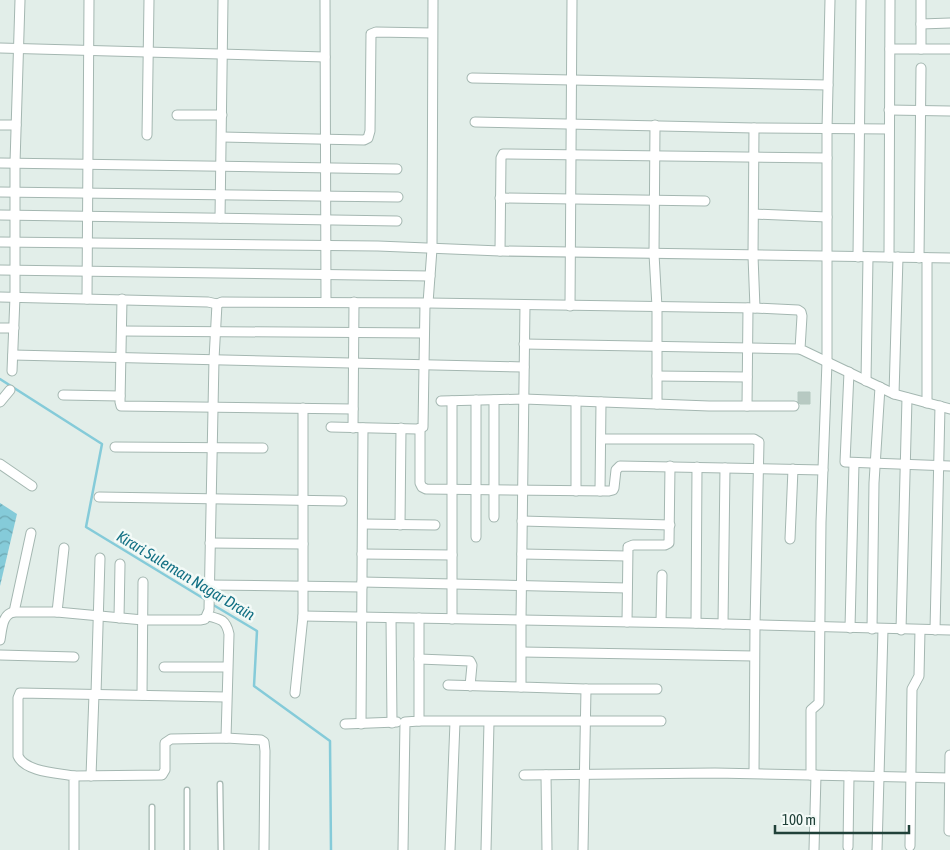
<svg xmlns="http://www.w3.org/2000/svg" width="950" height="850" font-family="'Asap Condensed',sans-serif">
	<style>
		.water { fill: url(#water-waves) }
		.lines { fill: none; stroke-linecap: round; stroke-linejoin: round }
		.stream { stroke: #85cbd9; stroke-width: 2.5 }
		.building { fill: #b7c9c2; stroke: #b4c8c0 }
		.service-casing { stroke: #a4b7b1; stroke-width: 7 }
		.minor-casing { stroke: #a4b7b1; stroke-width: 11 }
		.service { stroke: #fff; stroke-width: 4.5 }
		.minor { stroke: #fff; stroke-width: 9 }
		.labels { text-anchor: middle; dominant-baseline: central; stroke-width: 5; stroke-linejoin: round; paint-order: stroke }
		.water-label { font-size: 16px; font-style: italic; fill: #137084; stroke: #f3faf7 }
	</style>
	<defs>
		<pattern id="water-waves" width="16" height="10" patternUnits="userSpaceOnUse" patternTransform="scale(1.25)"><rect width="16" height="10" fill="#85cbd9"/><path d="M0 5q4-4 8 0t8 0" fill="none" stroke="#6ca6b1"/></pattern>
	</defs>
	<rect width="100%" height="100%" fill="#e2eee9"/>
	<path class="water" d="M0,503L17,514L0,586Z"/>
	<g class="lines">
		<g class="stream">
			<path d="M0,379L102,444L86,527L206,600"/>
			<path d="M210,603L257,631L254,686L330,741L331,850"/>
		</g>
	</g>
	<path class="building" d="M798,392H810V404H800L798,402Z"/>
	<g class="lines">
		<defs>
			<g id="service">
				<path d="M220,784L221,850"/>
				<path d="M187,790V850"/>
				<path d="M152,807V850"/>
			</g>
			<g id="minor">
				<path d="M325,0L326,302"/>
				<path d="M921,24L950,23"/>
				<path d="M0,48L325,57"/>
				<path d="M890,49H950"/>
				<path d="M921,49V0"/>
				<path d="M472,78L828,85"/>
				<path d="M889,110L950,111"/>
				<path d="M177,115H222"/>
				<path d="M475,122L754,128L889,129"/>
				<path d="M0,125H16"/>
				<path d="M655,125L654,254L657,307V404"/>
				<path d="M754,128L753,256L755,308"/>
				<path d="M147,135L149,0"/>
				<path d="M222,137L364,140L368,138L370,131L371,34L376,32L432,33"/>
				<path d="M0,163L397,169"/>
				<path d="M0,192L398,197"/>
				<path d="M500,198L705,201"/>
				<path d="M754,214L827,217"/>
				<path d="M0,215L397,221"/>
				<path d="M220,218L223,0"/>
				<path d="M0,242L378,246L500,251L950,258"/>
				<path d="M500,251L501,158L503,154L827,158"/>
				<path d="M858,257L861,0"/>
				<path d="M889,257L890,0"/>
				<path d="M919,258L921,68"/>
				<path d="M0,270L430,276"/>
				<path d="M0,297L208,302L217,304"/>
				<path d="M87,299L89,0"/>
				<path d="M122,299L120,402L121,406L353,409"/>
				<path d="M428,303L755,308L798,310L801,312L802,316L800,349L894,394L950,409"/>
				<path d="M525,305L521,620V687L586,689H657"/>
				<path d="M570,306L572,0"/>
				<path d="M0,328H14"/>
				<path d="M122,331L424,333"/>
				<path d="M524,344L800,349"/>
				<path d="M13,355L524,367"/>
				<path d="M12,371L15,297V163L20,0"/>
				<path d="M849,372L845,462L950,466"/>
				<path d="M657,376L747,377"/>
				<path d="M866,381L868,257"/>
				<path d="M894,394L898,257"/>
				<path d="M63,395L120,396"/>
				<path d="M476,400V537"/>
				<path d="M494,400V517"/>
				<path d="M441,401L524,399L709,406H794"/>
				<path d="M452,401V619"/>
				<path d="M0,402L10,390"/>
				<path d="M927,403V258"/>
				<path d="M747,406L748,308"/>
				<path d="M331,427L417,429L423,427L425,304"/>
				<path d="M353,428L354,302"/>
				<path d="M420,429V483L422,487L426,489L609,491L613,490L614,488L616,470L620,466L823,470"/>
				<path d="M601,439H754L759,442L755,625L754,773"/>
				<path d="M115,447L263,448"/>
				<path d="M0,464L32,486"/>
				<path d="M576,491V401"/>
				<path d="M600,491L601,402"/>
				<path d="M99,497L342,501"/>
				<path d="M522,521L670,525"/>
				<path d="M363,524L435,525"/>
				<path d="M400,525L401,428"/>
				<path d="M790,539L793,469"/>
				<path d="M210,543L303,544"/>
				<path d="M362,554L452,555"/>
				<path d="M522,554L627,556"/>
				<path d="M362,582L627,588"/>
				<path d="M209,585L362,587"/>
				<path d="M14,612L31,533"/>
				<path d="M57,612L64,548"/>
				<path d="M208,616C221,619 226,620 229,634L226,738"/>
				<path d="M303,616L688,623L950,630"/>
				<path d="M119,618L120,564"/>
				<path d="M391,618L392,723"/>
				<path d="M627,622L628,547L633,545H665L669,543L670,466"/>
				<path d="M661,622L662,575"/>
				<path d="M696,623L697,467"/>
				<path d="M723,624L725,468"/>
				<path d="M850,628L854,463"/>
				<path d="M872,629L874,483L880,387"/>
				<path d="M901,630L907,398"/>
				<path d="M935,630L940,406"/>
				<path d="M0,640C2,629 2,614 14,612H57L143,620H200L205,619L209,610L214,359L217,304L222,302L428,303L432,249L433,0"/>
				<path d="M522,652L754,656"/>
				<path d="M0,655L74,657"/>
				<path d="M419,659L470,661L472,665L470,686"/>
				<path d="M164,667H227"/>
				<path d="M448,685L521,687"/>
				<path d="M295,693L303,616V408"/>
				<path d="M96,694L100,558"/>
				<path d="M142,695L143,582"/>
				<path d="M419,721H661"/>
				<path d="M345,724L397,722"/>
				<path d="M361,724L363,428"/>
				<path d="M524,775L715,773L950,778"/>
				<path d="M546,775L547,850"/>
				<path d="M811,775V710L819,703L821,522L827,362V129L830,0"/>
				<path d="M74,776L162,775L165,770V743L171,739L226,738L261,740L264,742L265,751L264,850"/>
				<path d="M91,776L94,694"/>
				<path d="M949,831L950,755"/>
				<path d="M910,846L912,689L919,676L920,630"/>
				<path d="M848,847L849,776"/>
				<path d="M74,850V776C58,773 25,772 18,756V698L20,693L226,697"/>
				<path d="M403,850L405,722L419,721V618"/>
				<path d="M450,850L455,722"/>
				<path d="M486,850L489,722"/>
				<path d="M583,850L586,689"/>
				<path d="M814,850L816,775"/>
				<path d="M877,850L883,629"/>
			</g>
		</defs>
		<use href="#service" class="service-casing"/>
		<use href="#minor" class="minor-casing"/>
		<use href="#service" class="service"/>
		<use href="#minor" class="minor"/>
	</g>
	<g class="labels">
		<g class="water-label">
			<text transform="translate(186 575) rotate(31)">Kirari Suleman Nagar Drain</text>
		</g>
	</g>
	<path d="M775 825v8h134v-8" fill="none" stroke="#204139" stroke-width="2.5"/>
	<text x="782" y="825" font-size="15" fill="#204139" stroke="#f3faf7" stroke-width="4" paint-order="stroke">100 m</text>
</svg>
